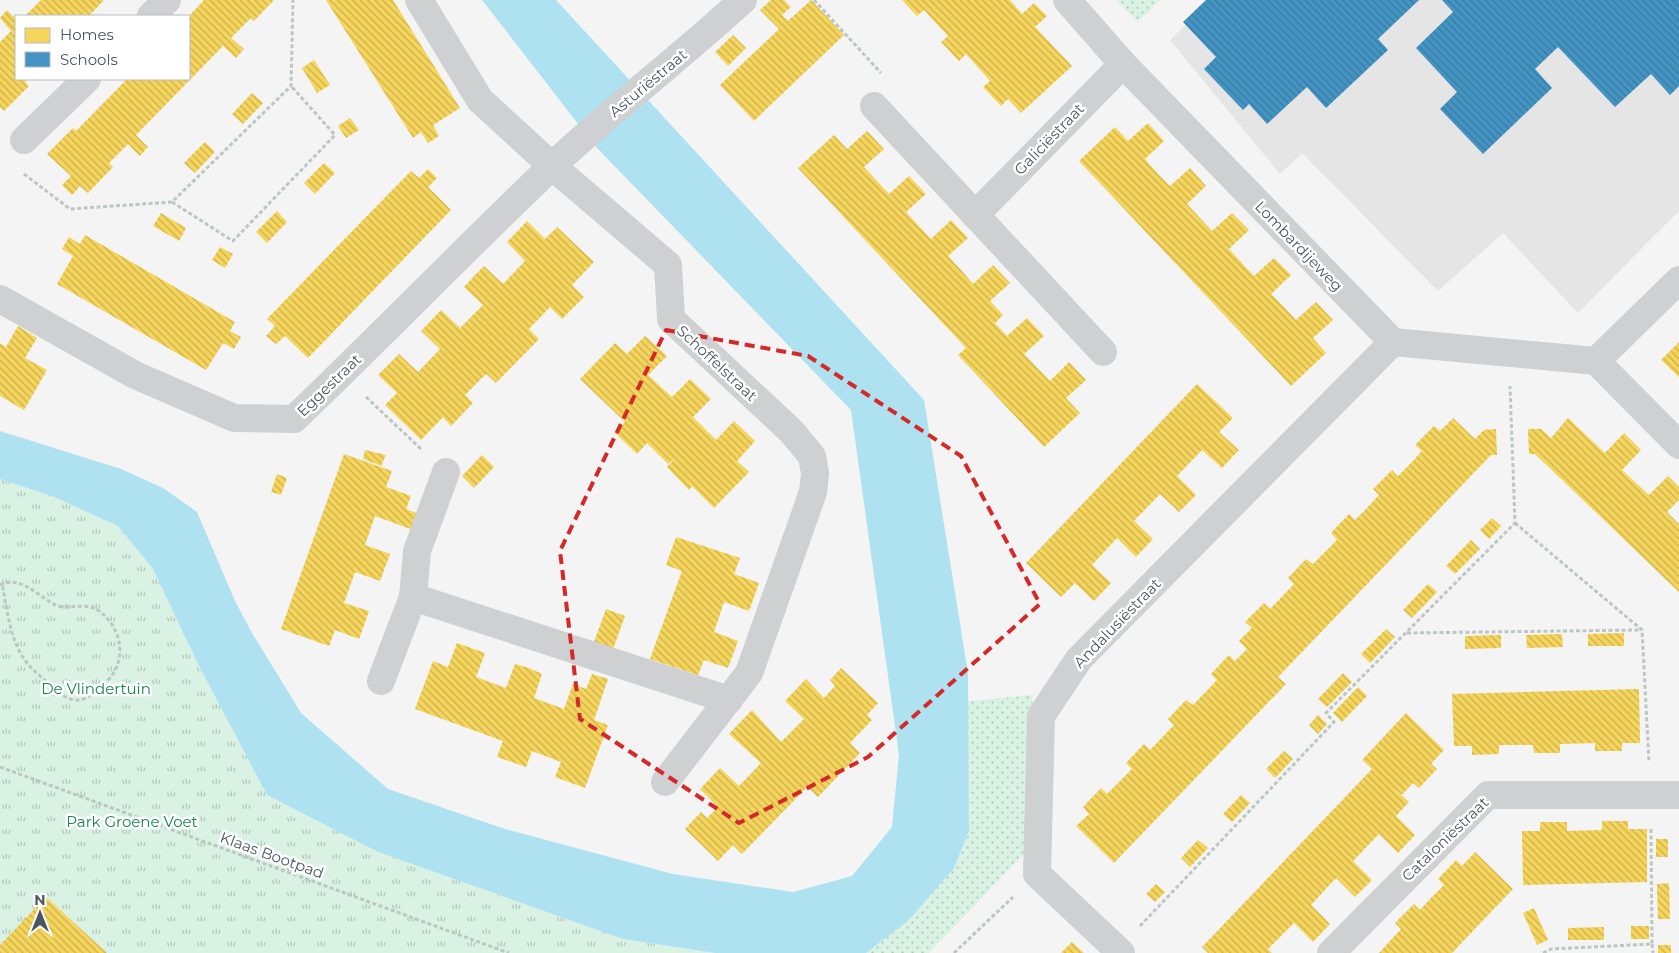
<svg xmlns="http://www.w3.org/2000/svg" width="1679" height="953" font-family="Montserrat,sans-serif">
	<style>
		.education { fill: #e6e5e6 }
		.grass { fill: url(#grass-dots) }
		.park { fill: url(#park-tufts) }
		.water { fill: #aee2f0 }
		.homes { fill: url(#homes-back-hatch) }
		.schools { fill: url(#schools-back-hatch) }
		.lines { fill: none; stroke-linecap: round; stroke-linejoin: round }
		.path { stroke: #bcc7c4; stroke-width: 3; stroke-dasharray: 4 2.5; stroke-linecap: butt }
		.street { stroke: #ced0d2; stroke-width: 28 }
		.marked { fill: none; stroke: #d62828; stroke-width: 4; stroke-dasharray: 10 6; stroke-linejoin: round }
		.labels { text-anchor: middle; dominant-baseline: central; stroke-width: 5; stroke-linejoin: round; paint-order: stroke }
		.street-label { font-size: 15px; fill: #4a5661; stroke: #fff }
		.park-label { font-size: 15px; fill: #17864f; stroke: #fff }
	</style>
	<defs>
		<pattern id="grass-dots" width="8" height="8" patternUnits="userSpaceOnUse" patternTransform="scale(1.25)"><rect width="8" height="8" fill="#d9f2e3"/><path d="M2 2h.1M6 6h.1" fill="none" stroke="#b2c7bb" stroke-width="1.8" stroke-linecap="round"/></pattern>
		<pattern id="park-tufts" width="24" height="20" patternUnits="userSpaceOnUse" patternTransform="scale(1.25)"><rect width="24" height="20" fill="#d9f2e3"/><path d="M3 7l-1-3M5 7V3M7 7l1-3M15 17l-1-3M17 17v-4M19 17l1-3" fill="none" stroke="#b2c7bb"/></pattern>
		<pattern id="homes-back-hatch" width="6" height="6" patternUnits="userSpaceOnUse" patternTransform="scale(1.25)"><rect width="6" height="6" fill="#f6d55c"/><path d="M-1 5l2 2M0 0l6 6M5-1l2 2" fill="none" stroke="#c9b04f"/></pattern>
		<pattern id="schools-back-hatch" width="6" height="6" patternUnits="userSpaceOnUse" patternTransform="scale(1.25)"><rect width="6" height="6" fill="#4393c3"/><path d="M-1 5l2 2M0 0l6 6M5-1l2 2" fill="none" stroke="#3a7ba2"/></pattern>
	</defs>
	<rect width="100%" height="100%" fill="#f4f4f4"/>
	<path class="education" d="M1212,0H1679V211L1578,313L1503,233L1438,291L1302,153L1280,174L1170,40Z"/>
	<g class="grass">
		<path d="M1116,0H1160L1138,22Z"/>
		<path d="M1033,695L1030,729L1037,840L929,953H866L908,921L954,868L969,831L968,701Z"/>
	</g>
	<path class="park" d="M0,479L52,496L118,526L153,569L198,664L267,795L378,852L623,939L715,953H0Z"/>
	<path class="water" d="M482,0H556L924,400L968,673L969,831L954,868L908,921L866,953H715L623,939L378,852L267,795L198,664L153,569L118,526L52,496L0,479V431L121,469L163,488L197,512L235,601L252,633L301,713L388,789L505,829L673,874L793,892L852,876L892,827L899,755L851,410L596,147Z"/>
	<g class="homes">
		<path d="M41,0H104L89,16H25Z"/>
		<path d="M204,0H274L254,21L251,18L231,38L244,49L236,58L223,46L136,135L148,147L140,156L128,144L109,163L113,167L88,193L80,186L72,195L62,185L71,176L47,154L73,128L76,131L127,79H189V16Z"/>
		<path d="M326,0H393L460,108L433,125L439,136L428,143L421,132L413,138Z"/>
		<path d="M771,0H784L791,7L782,15L788,21L811,0L844,35L754,121L720,85L779,29L760,10Z"/>
		<path d="M902,0H1010L1022,14L1034,3L1047,16L1035,27L1072,66L1021,113L1008,99L1001,106L983,87L990,81L966,54L959,61L941,42L948,36L924,10L917,16Z"/>
		<path d="M7,10L16,19V79H28L25,82L29,86L4,111L0,107V42L11,31L0,18Z"/>
		<path d="M733,35L746,48L728,66L715,52Z"/>
		<path d="M314,60L330,85L317,93L302,68Z"/>
		<path d="M252,93L263,103L243,124L232,114Z"/>
		<path d="M350,118L359,130L346,138L338,126Z"/>
		<path d="M1148,123L1164,141L1145,159L1157,173L1170,186L1190,168L1206,186L1187,204L1200,218L1212,231L1232,213L1249,230L1229,249L1254,276L1274,258L1291,275L1271,294L1284,307L1296,320L1316,302L1333,320L1313,338L1326,353L1291,386L1079,161L1115,127L1128,141Z"/>
		<path d="M867,131L884,149L864,167L889,194L909,176L926,194L906,212L931,239L951,220L968,238L948,256L961,270L973,284L993,265L1010,283L990,301L1003,315L995,323L1007,336L1027,318L1044,336L1024,354L1050,381L1069,362L1086,380L1066,398L1080,413L1044,447L958,355L966,348L798,168L834,135L847,149Z"/>
		<path d="M205,142L215,152L195,173L184,163Z"/>
		<path d="M324,163L335,173L315,194L304,183Z"/>
		<path d="M428,169L437,178L428,187L451,210L308,358L285,336L276,344L266,336L275,326L267,319L363,220L411,171L419,178Z"/>
		<path d="M277,211L287,222L267,243L256,232Z"/>
		<path d="M161,213L186,228L179,241L153,226Z"/>
		<path d="M527,221L545,239L557,227L594,262L572,285L584,297L562,319L550,307L529,329L539,339L496,383L486,374L465,395L473,403L451,426L443,417L421,440L385,405L397,393L378,375L399,354L418,372L440,349L421,331L441,310L460,328L483,305L464,287L474,276L484,266L503,284L525,261L507,242Z"/>
		<path d="M85,235L235,322L230,331L241,337L234,349L223,343L206,370L57,284L73,256L62,249L69,237L80,244Z"/>
		<path d="M220,247L233,254L225,268L212,260Z"/>
		<path d="M18,326L37,338L25,358L47,370L24,410L0,396V343L6,347Z"/>
		<path d="M645,336L667,356L648,375L672,397L690,379L711,399L693,417L716,440L734,421L755,441L737,461L749,472L714,508L692,486L689,490L667,467L676,457L668,464L647,443L637,454L615,433L625,422L580,379L615,343L627,354Z"/>
		<path d="M1679,342V377L1661,360Z"/>
		<path d="M1197,384L1233,418L1219,432L1239,450L1222,468L1202,450L1177,476L1196,495L1179,512L1160,494L1134,521L1153,539L1136,557L1117,538L1104,552L1092,565L1111,583L1094,601L1075,583L1061,597L1026,563Z"/>
		<path d="M1453,418L1475,439L1484,430L1496,429L1497,455H1491L1278,677L1286,684L1114,863L1076,826L1089,814L1083,807L1101,788L1107,794L1132,769L1126,763L1144,744L1150,750L1174,725L1168,719L1186,700L1193,705L1217,680L1211,674L1229,655L1235,661L1247,649L1239,641L1252,628L1245,622L1264,603L1270,609L1294,584L1288,578L1306,559L1313,564L1337,540L1331,533L1349,514L1355,520L1367,508L1379,495L1373,489L1392,470L1398,476L1410,464L1422,451L1415,445L1434,426L1440,431Z"/>
		<path d="M1568,418L1605,453L1624,433L1641,450L1622,470L1649,495L1668,476L1679,487V500L1667,512L1679,524V592L1535,454H1529L1528,429H1541L1551,438Z"/>
		<path d="M365,450L386,455L381,466L363,459Z"/>
		<path d="M344,454L392,471L386,487L411,496L406,509L421,515L416,531L375,516L365,545L390,554L380,581L355,572L344,603L369,611L359,639L335,630L329,646L281,629Z"/>
		<path d="M482,455L494,467L474,488L462,476Z"/>
		<path d="M277,474L287,478L281,495L271,492Z"/>
		<path d="M1492,518L1501,526L1489,539L1480,530Z"/>
		<path d="M676,537L740,558L734,574L759,583L749,611L724,602L714,632L738,641L728,668L704,660L698,675L650,659L682,571L666,565Z"/>
		<path d="M1471,540L1480,549L1455,574L1446,566Z"/>
		<path d="M1428,584L1437,592L1412,618L1403,610Z"/>
		<path d="M606,609L625,616L613,649L594,642Z"/>
		<path d="M1386,629L1395,637L1370,663L1361,654Z"/>
		<path d="M1624,633V646H1588V634Z"/>
		<path d="M1562,634L1563,647L1527,648L1526,635Z"/>
		<path d="M1501,635V648L1465,649V636Z"/>
		<path d="M457,643L485,653L476,677L506,688L515,664L529,668L542,674L534,698L564,709L573,684L586,689L592,674L608,679L594,720L608,725L585,788L555,777L561,762L532,751L526,767L497,757L503,741L415,709L433,661L448,667Z"/>
		<path d="M841,668L878,703L867,715L872,720L850,743L860,753L818,797L807,787L742,854L733,845L718,861L685,829L701,812L707,818L718,807L700,789L720,768L739,786L761,763L729,734L752,710L781,742L804,719L785,701L806,679L824,698L835,686L830,680Z"/>
		<path d="M1343,673L1352,682L1327,707L1318,699Z"/>
		<path d="M1358,687L1367,696L1342,722L1333,713Z"/>
		<path d="M1639,689L1640,743H1622V751H1595V743L1560,744V753H1534L1533,745H1499V754L1472,755V746H1454L1452,694Z"/>
		<path d="M1406,713L1444,750L1431,764L1437,769L1419,788L1413,783L1402,795L1394,789L1409,802L1396,816L1415,835L1398,853L1379,834L1353,861L1372,880L1355,897L1336,878L1311,905L1330,924L1313,942L1294,923L1268,949L1272,953H1208L1202,947L1372,769L1362,760Z"/>
		<path d="M1318,715L1327,724L1318,734L1309,725Z"/>
		<path d="M1284,751L1293,759L1275,778L1266,769Z"/>
		<path d="M1241,795L1250,803L1232,822L1223,814Z"/>
		<path d="M1602,821H1628V829H1647V882L1523,885L1522,831H1540V822H1567V831L1602,830Z"/>
		<rect x="1656" y="839" width="12" height="18"/>
		<path d="M1198,840L1208,848L1190,867L1181,858Z"/>
		<path d="M1475,852L1513,889L1491,912L1452,953H1379L1401,929L1395,923L1414,904L1420,910L1432,897L1444,885L1438,879L1456,860L1462,866Z"/>
		<path d="M1669,883L1670,919H1658L1657,884Z"/>
		<path d="M1156,884L1165,892L1155,902L1146,894Z"/>
		<path d="M46,897L107,953H0V945Z"/>
		<path d="M1534,908L1548,940L1537,945L1523,913Z"/>
		<rect x="1631" y="926" width="18" height="13"/>
		<path d="M1604,927V940H1568V928Z"/>
		<path d="M1072,942L1084,953H1061Z"/>
		<rect x="1658" y="945" width="13" height="8"/>
	</g>
	<g class="schools">
		<path d="M1206,0H1419L1378,39L1388,50L1326,108L1307,87L1267,124L1249,104L1243,110L1204,69L1216,57L1183,22Z"/>
		<path d="M1442,0H1679V86L1670,95L1651,74L1615,107L1558,47L1535,69L1552,88L1483,154L1440,109L1457,92L1416,48L1453,12Z"/>
	</g>
	<g class="lines">
		<g class="path">
			<path d="M814,0L881,73"/>
			<path d="M24,174L70,209L172,202L291,86L293,0"/>
			<path d="M172,202L233,241L335,135L291,86"/>
			<path d="M366,397L421,449"/>
			<path d="M1515,523L1642,630L1649,762"/>
			<path d="M0,585C22,574 40,599 58,606C70,609 85,603 96,609C120,624 128,656 110,678C106,682 102,685 98,689C93,694 87,699 79,700C67,701 57,691 49,684C42,677 33,671 27,663C10,642 7,609 2,583"/>
			<path d="M1407,633L1641,630"/>
			<path d="M0,767L509,953"/>
			<path d="M1140,926L1334,722L1326,713L1515,523L1510,386"/>
			<path d="M1652,944L1653,953"/>
			<path d="M954,953L1013,897"/>
			<path d="M1543,953L1551,949L1652,944L1651,828"/>
		</g>
		<g class="street">
			<path d="M419,0L480,100L552,166L668,265L671,319L791,431L812,456L815,473L813,492L749,673L665,782"/>
			<path d="M1067,0L1123,64L1393,342L1596,361L1679,445"/>
			<path d="M151,16L167,0"/>
			<path d="M874,106L1103,352"/>
			<path d="M24,140L87,79"/>
			<path d="M975,215L1123,64"/>
			<path d="M0,299L135,375L234,418L294,419C381,336 465,249 552,166C614,108 681,57 743,0"/>
			<path d="M1596,361L1679,280"/>
			<path d="M413,597L729,700"/>
			<path d="M381,681L413,597L417,551L446,472"/>
			<path d="M1121,953L1037,874L1041,716L1079,659L1393,342"/>
			<path d="M1331,953L1488,795H1679"/>
		</g>
	</g>
	<path class="marked" d="M666,330L808,356L961,456L1040,604L868,757L739,823L580,719L560,551Z"/>
	<g class="labels">
		<g class="street-label">
			<text transform="translate(648 83) rotate(-40)">Asturiëstraat</text>
			<text transform="translate(1049 139) rotate(-46)">Galiciëstraat</text>
			<text transform="translate(1299 246) rotate(46)">Lombardijeweg</text>
			<text transform="translate(717 363) rotate(43)">Schoffelstraat</text>
			<text transform="translate(329 385) rotate(-44)">Eggestraat</text>
			<text transform="translate(1117 623) rotate(-46)">Andalusiëstraat</text>
			<text transform="translate(1445 839) rotate(-44)">Cataloniëstraat</text>
			<text transform="translate(272 855) rotate(20)">Klaas Bootpad</text>
		</g>
		<g class="park-label">
			<text x="96" y="688">De Vlindertuin</text>
			<text x="132" y="821">Park Groene Voet</text>
		</g>
	</g>
	<rect x="15" y="15" width="175" height="65" fill="#ffffff" stroke="#b7bbc0"/>
	<rect x="25" y="28" width="25" height="15" fill="#f6d55c" stroke="#b7bbc0"/>
	<text x="60" y="40" font-size="15" fill="#4a5661">Homes</text>
	<rect x="25" y="52" width="25" height="15" fill="#4393c3" stroke="#b7bbc0"/>
	<text x="60" y="65" font-size="15" fill="#4a5661">Schools</text>
	<g transform="translate(40 913)" stroke="#ffffff" stroke-width="4" paint-order="stroke">
	<path d="M0-4L9 19L0 12L-9 19Z" fill="#4a5661"/>
	<text y="-8" font-size="14" font-weight="bold" text-anchor="middle" fill="#4a5661">N</text>
	</g>
</svg>
